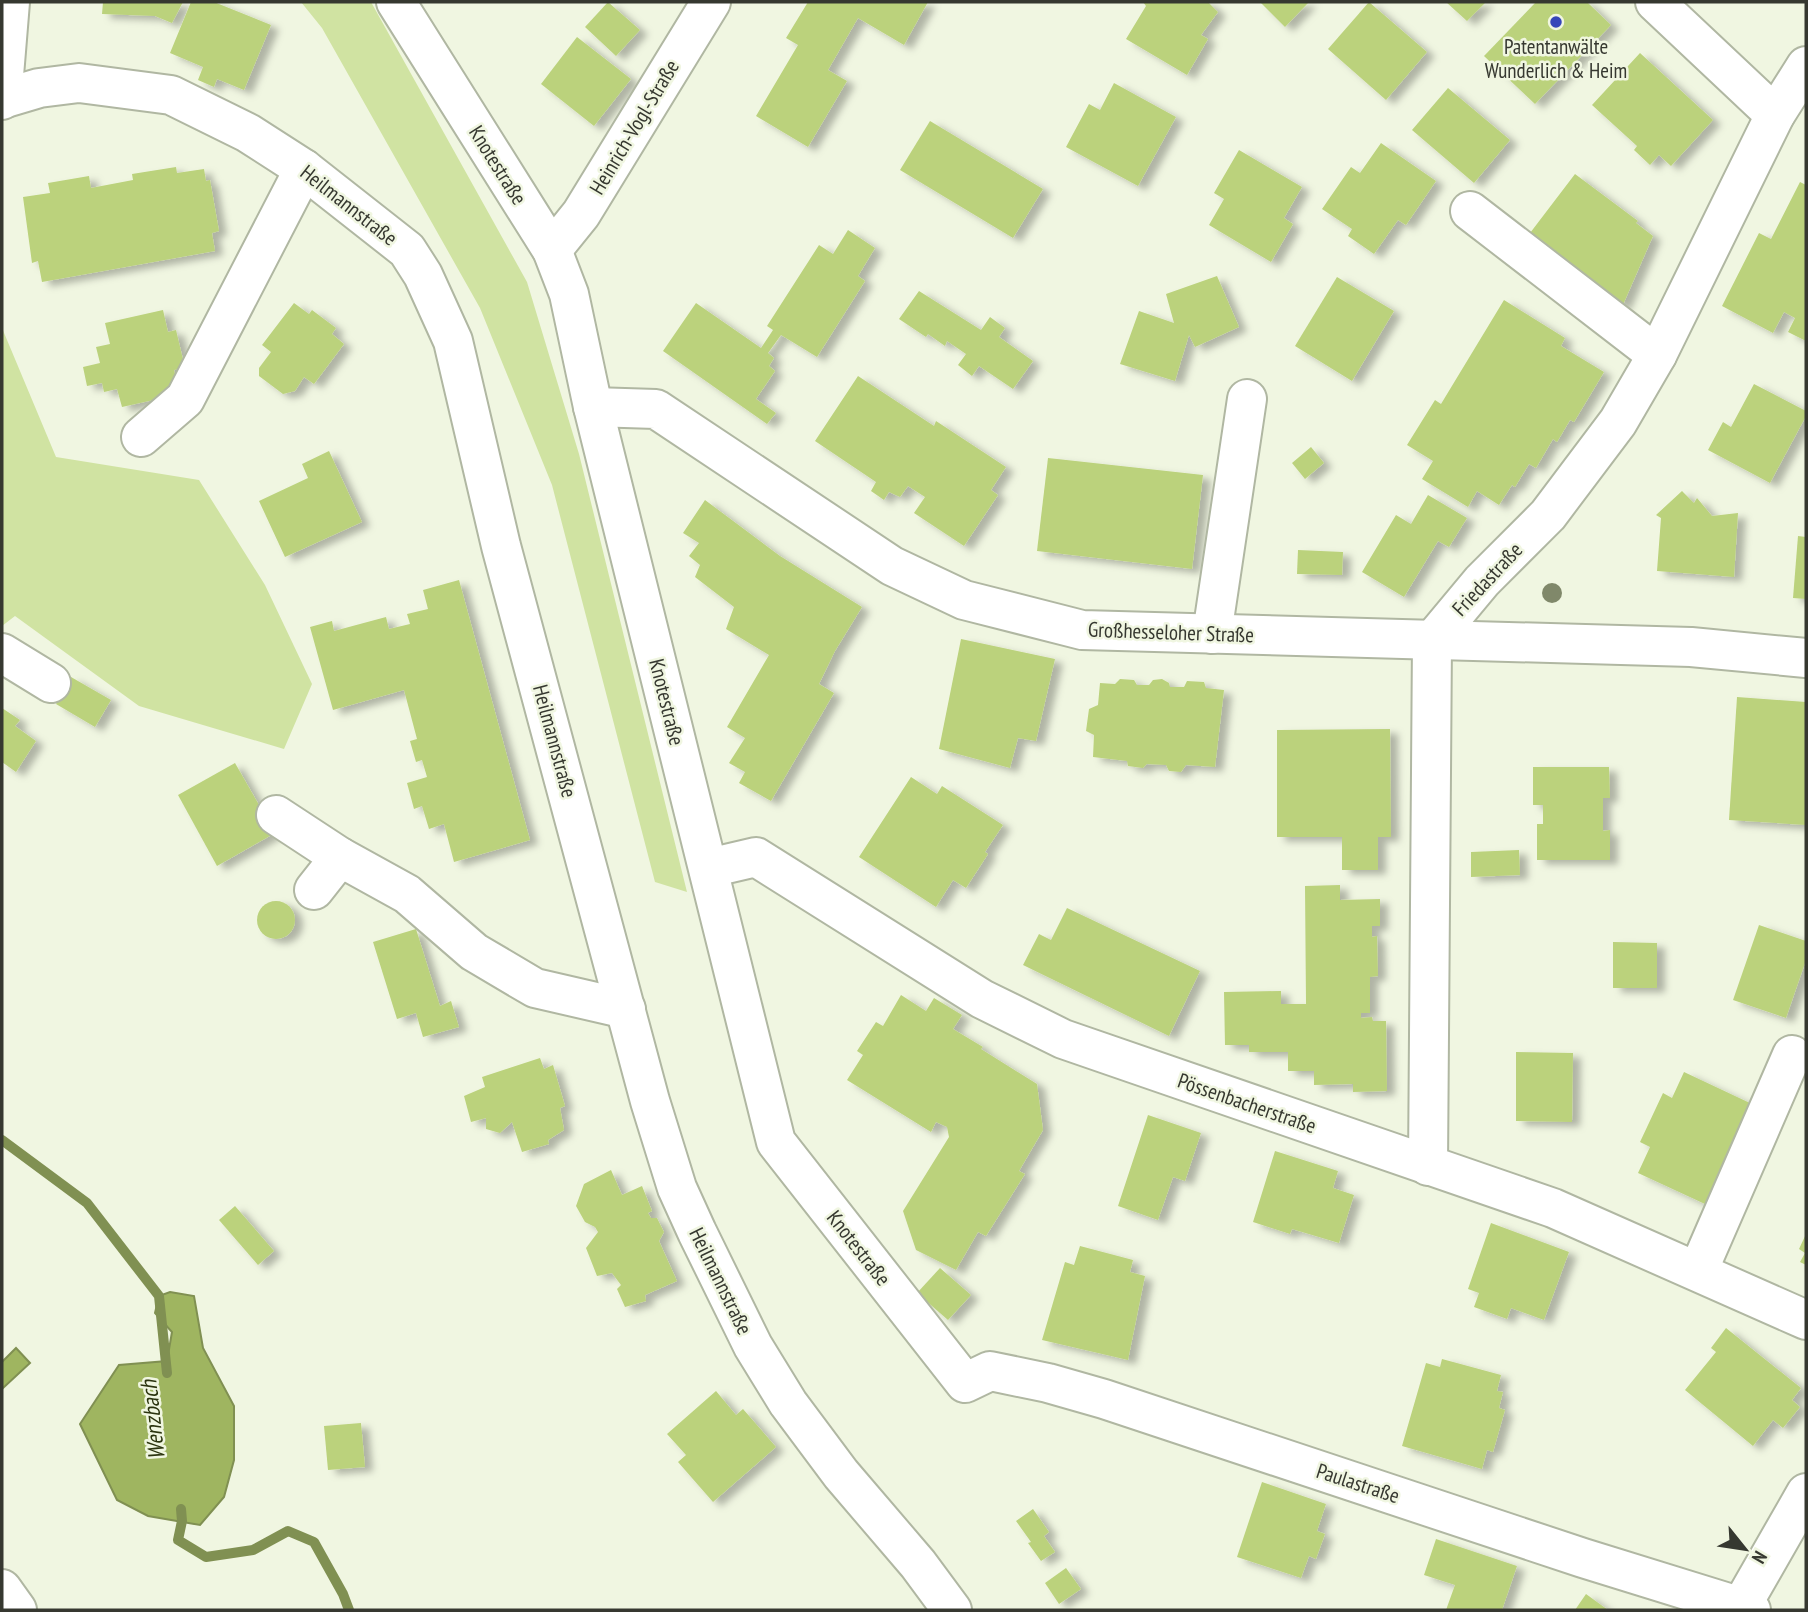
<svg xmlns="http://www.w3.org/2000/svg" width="1808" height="1612" font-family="'PT Sans Narrow',sans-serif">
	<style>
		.green { fill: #d0e3a2 }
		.water { fill: #9fb560; stroke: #809052; stroke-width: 2 }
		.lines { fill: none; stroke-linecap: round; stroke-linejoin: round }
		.stream { stroke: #809052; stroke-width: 10 }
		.building { fill: #bbd27c; filter: url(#shadow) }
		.minor-casing { stroke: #b0b7a2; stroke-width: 42 }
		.minor { stroke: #fff; stroke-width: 38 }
		.tree { fill: #80886a }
		.poi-dot { fill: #3646b9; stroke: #f0f6e1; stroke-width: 2.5 }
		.labels { text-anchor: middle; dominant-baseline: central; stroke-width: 5; stroke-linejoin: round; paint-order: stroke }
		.poi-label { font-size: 21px; fill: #363830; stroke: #f0f6e1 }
		.street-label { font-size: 21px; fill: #363830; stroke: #f0f6e1 }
		.water-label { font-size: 23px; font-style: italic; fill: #2b340f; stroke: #f0f6e1 }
	</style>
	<defs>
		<filter id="shadow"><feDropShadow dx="8" dy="4.5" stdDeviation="3.5" flood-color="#0004"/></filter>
	</defs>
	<rect width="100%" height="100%" fill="#f0f6e1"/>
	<g class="green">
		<path d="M301,2H371L527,282L579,454L687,892L655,882L552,485L480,308L322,28Z"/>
		<path d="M2,328L56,457L199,480L265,585L312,684L284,749L139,706L15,616L2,626Z"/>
	</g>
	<g class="water">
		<path d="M170,1292L194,1296L203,1348L234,1406V1460L224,1497L200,1525L148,1516L117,1500L80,1424L119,1365L167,1361L172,1332L155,1313L159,1296Z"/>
		<path d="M16,1348L30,1363L2,1389V1362Z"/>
	</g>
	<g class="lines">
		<g class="stream">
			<path d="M2,1140L87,1203L159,1296L167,1373"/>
			<path d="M181,1509L182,1521L178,1540L206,1557L253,1550L288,1531L314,1542L343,1594L349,1610"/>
		</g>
	</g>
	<g class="building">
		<path d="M103,2H183L172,23L155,16L102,14Z"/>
		<path d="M191,2H214L271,25L244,90L217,79L214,87L198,80L203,67L170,53Z"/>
		<path d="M608,2L640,30L616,56L585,27Z"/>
		<path d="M808,2H928L904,45L858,18L828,70L847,81L808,147L756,116L798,45L786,38Z"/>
		<path d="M1143,2H1208L1218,12L1201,35L1208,39L1187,75L1126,39L1146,6Z"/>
		<path d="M1260,2H1309L1285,27Z"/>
		<path d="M1369,2L1427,52L1386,100L1328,49Z"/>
		<path d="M1446,2H1486L1467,21Z"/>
		<path d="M1536,2H1587L1611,25L1535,104L1484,56Z"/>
		<path d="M577,37L631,79L594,126L541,84Z"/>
		<path d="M1640,53L1713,120L1671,166L1659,155L1650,165L1634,150L1637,146L1592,105Z"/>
		<path d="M1114,83L1176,117L1138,186L1066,147L1089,104L1100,110Z"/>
		<path d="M1448,88L1510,140L1474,183L1412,130Z"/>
		<path d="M930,121L1043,189L1013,238L900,170Z"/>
		<path d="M1381,143L1436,181L1406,225L1398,220L1374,254L1348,236L1352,229L1322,209L1351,167L1360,173Z"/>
		<path d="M1239,150L1302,187L1284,218L1293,224L1271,262L1209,225L1224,199L1214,193Z"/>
		<path d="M176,167L177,173L204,169L206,181L210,180L219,231L212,233L215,251L42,282L38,261L32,263L23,197L50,193L48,183L89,176L91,188L133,180L132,174Z"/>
		<path d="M1575,174L1638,221L1636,223L1653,236L1622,307L1527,237Z"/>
		<path d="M1800,182L1806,185V341L1788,332L1795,318L1784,312L1773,333L1722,306L1759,233L1771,239Z"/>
		<path d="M848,230L875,248L858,276L865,281L817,357L781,335L768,353L774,358L769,366L775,371L756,399L776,413L767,424L663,351L696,303L761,348L773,330L767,326L819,245L833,254Z"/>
		<path d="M1217,276L1239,327L1195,347L1189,335L1175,381L1120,364L1139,311L1174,323L1166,294Z"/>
		<path d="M1337,277L1394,311L1352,381L1295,346Z"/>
		<path d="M919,291L981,330L990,317L1005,328L999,337L1033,361L1013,389L979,366L972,376L958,365L966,354L947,341L945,346L928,334L926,337L899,319Z"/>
		<path d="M1504,300L1565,338L1561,346L1604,372L1574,422L1570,420L1557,442L1553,439L1536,468L1529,464L1515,487L1512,485L1499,505L1477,491L1468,507L1422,479L1433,461L1407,445L1435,400L1441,404Z"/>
		<path d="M294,303L309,314L312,310L336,328L332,334L344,344L314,384L304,377L295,391L283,394L259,376V368L271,352L262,345Z"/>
		<path d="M163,310L168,332L176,330L185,368L174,370L180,394L122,407L117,389L104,392L102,383L87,386L83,367L100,363L96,347L110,344L105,323Z"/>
		<path d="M858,376L934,426L936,421L1006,467L991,490L998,495L964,546L914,513L925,497L908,486L900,497L889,492L884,500L871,491L876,482L815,441Z"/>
		<path d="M1754,384L1806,411V416L1770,483L1708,450L1723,422L1731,427Z"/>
		<path d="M1311,447L1324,463L1305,479L1292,463Z"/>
		<path d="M329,451L362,522L285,557L259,501L308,478L302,464Z"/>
		<path d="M1048,458L1203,475L1192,569L1037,551Z"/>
		<path d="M1682,491L1694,503L1697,498L1712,516L1738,513L1734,577L1657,571L1661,518L1656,515Z"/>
		<path d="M1428,495L1467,518L1449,547L1438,541L1404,597L1362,572L1396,515L1411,524Z"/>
		<path d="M705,500L780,556L862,607L835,651L819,684L834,693L771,801L739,783L745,772L729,763L745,738L727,727L769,655L726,629L734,607L695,577L700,565L689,556L699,543L683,533Z"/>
		<path d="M1798,536L1806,537V599L1793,598Z"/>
		<path d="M1298,550L1343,552L1342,575L1297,574Z"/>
		<path d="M459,580L530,840L454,862L444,824L429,829L422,806L414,809L407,783L427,777L422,760L416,762L410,741L417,739L404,690L333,710L310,627L332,621L334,631L386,617L389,629L410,624L407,614L428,609L423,590Z"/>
		<path d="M961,639L1055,659L1036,741L1018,738L1010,768L939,749Z"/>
		<path d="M71,677L111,700L95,727L56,704Z"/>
		<path d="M1120,679L1134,680L1137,685H1149L1153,680L1162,679L1169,683L1170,687H1184L1187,681L1204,682L1206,688L1224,690L1215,767L1186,765L1181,772L1169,771L1166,765L1147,764L1143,768L1128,766L1127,761L1093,757L1094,735L1086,731L1089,709L1098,705L1100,683L1115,684Z"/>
		<path d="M1737,697L1806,702V825L1729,820Z"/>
		<path d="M2,708L20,720L15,726L36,741L16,772L2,762Z"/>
		<path d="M1390,729L1391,837H1378V870H1342V837H1277V730Z"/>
		<path d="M235,763L275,833L217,866L178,795Z"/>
		<path d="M1533,767H1609L1610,798H1603V831L1610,830V860H1537V824H1543V805H1533Z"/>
		<path d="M911,777L937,794L942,786L1003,825L985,852L988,854L966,888L953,880L936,907L859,857Z"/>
		<path d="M1519,850L1520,875L1471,877V852Z"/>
		<path d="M1340,885V900L1380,899V926H1372V937L1377,936L1378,976L1370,977V1013H1361V1018L1372,1017L1373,1021H1386L1387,1091L1353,1092V1084L1314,1085V1071H1288V1052H1249V1045H1225L1224,992L1281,991V1004H1306L1305,886Z"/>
		<circle cx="276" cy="920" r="19"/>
		<path d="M1067,908L1200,971L1169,1036L1023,965L1039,934L1051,940Z"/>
		<path d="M1759,925L1806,941V960L1786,1018L1733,1000Z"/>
		<path d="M416,929L440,1006L451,1001L459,1027L423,1037L416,1013L397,1019L373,942Z"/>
		<path d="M1613,942L1657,943V988H1613Z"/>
		<path d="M901,995L926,1011L934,998L962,1015L953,1029L983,1047L981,1049L1037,1084L1043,1130L1019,1171L1025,1174L986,1236L978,1232L956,1270L916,1250L903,1211L949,1137L947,1127L936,1122L931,1132L847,1080L863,1055L857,1051L876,1022L883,1026Z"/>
		<path d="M1516,1052L1573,1053L1572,1122L1516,1121Z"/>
		<path d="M540,1058L544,1069L553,1065L565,1106L560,1108L564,1130L548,1140L549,1144L522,1152L512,1122L500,1133L486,1129V1118L471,1122L464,1096L485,1087L482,1077Z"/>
		<path d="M1684,1072L1752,1104L1705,1204L1638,1173L1650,1147L1640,1142L1663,1093L1672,1098Z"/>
		<path d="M1148,1115L1201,1133L1185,1181L1173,1177L1158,1220L1118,1206Z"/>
		<path d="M1275,1151L1338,1171L1333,1188L1354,1195L1339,1243L1292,1229L1290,1234L1253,1222Z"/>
		<path d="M611,1170L622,1195L642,1186L652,1211L648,1213L651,1218H657L664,1232L659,1241L677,1281L645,1295L646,1301L625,1307L617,1289L621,1285L612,1273L597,1276L586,1248L598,1232L595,1227L585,1222L576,1206L584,1184Z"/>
		<path d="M235,1206L274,1251L258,1265L219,1220Z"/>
		<path d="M1491,1223L1569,1252L1544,1320L1511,1308L1507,1319L1474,1307L1479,1293L1468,1289Z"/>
		<path d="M1806,1234V1265L1800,1262L1805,1253L1799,1249Z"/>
		<path d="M1080,1246L1133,1260L1130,1272L1145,1276L1128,1360L1042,1340L1065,1262L1074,1265Z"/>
		<path d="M940,1268L971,1295L948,1320L917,1293Z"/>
		<path d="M1726,1328L1801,1388L1792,1400L1800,1407L1783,1428L1773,1420L1753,1446L1685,1390L1716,1352L1711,1348Z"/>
		<path d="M1442,1359L1501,1375L1497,1391L1503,1392L1499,1408L1505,1410L1493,1452L1487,1450L1482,1469L1402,1446L1426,1363L1440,1367Z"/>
		<path d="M716,1391L736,1415L743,1409L776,1447L713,1502L678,1462L686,1455L667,1434Z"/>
		<path d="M361,1423L365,1467L328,1470L324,1426Z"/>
		<path d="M1262,1482L1326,1504L1317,1531L1325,1534L1321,1545L1316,1559L1309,1556L1301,1578L1237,1557Z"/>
		<path d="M1033,1509L1049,1532L1044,1536L1055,1552L1041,1561L1028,1543L1031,1542L1016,1521Z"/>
		<path d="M1436,1539L1517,1566L1502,1610H1446L1455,1585L1424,1575Z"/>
		<path d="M1066,1568L1081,1589L1059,1604L1045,1583Z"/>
		<path d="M1586,1594L1608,1610H1575Z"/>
	</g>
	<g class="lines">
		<defs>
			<g id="minor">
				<path d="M396,2L552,250L569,294L593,407L776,1142L965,1383L990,1371L1048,1383L1104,1399L1583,1558L1751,1610"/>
				<path d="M1655,2L1775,115"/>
				<path d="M2,99L39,88L79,83L171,95L248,133L304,169L407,250L423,275L453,341L501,546L650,1101L677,1188L697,1232L753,1346L788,1403L841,1474L918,1564L952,1610"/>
				<path d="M2,100L10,2"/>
				<path d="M1470,211L1657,355"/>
				<path d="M552,250L581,214L711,2"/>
				<path d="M593,407L656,409L892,566L964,600L1082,630L1691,647L1806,658"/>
				<path d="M141,437L185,399L304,169"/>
				<path d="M1212,634L1247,399"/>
				<path d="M2,653L51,683"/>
				<path d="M276,815L340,857"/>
				<path d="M709,868L756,857L982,999L1063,1039L1553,1208L1806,1320"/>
				<path d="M314,890L340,857L407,894L474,952L535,988L626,1009"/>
				<path d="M1428,1166L1432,641L1482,581L1548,515L1618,422L1657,355L1775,115L1806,66"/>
				<path d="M1698,1271L1792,1055"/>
				<path d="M2,1589L17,1610"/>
				<path d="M1739,1610L1806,1493"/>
			</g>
		</defs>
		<use href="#minor" class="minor-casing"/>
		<use href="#minor" class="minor"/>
	</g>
	<circle class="tree" cx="1552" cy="593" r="10"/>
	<circle class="poi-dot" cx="1556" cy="22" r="7"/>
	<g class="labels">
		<g class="poi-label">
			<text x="1556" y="46">Patentanwälte<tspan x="1556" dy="24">Wunderlich &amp; Heim</tspan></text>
		</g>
		<g class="street-label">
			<text transform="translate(634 127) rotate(-59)">Heinrich-Vogl-Straße</text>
			<text transform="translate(498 165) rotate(58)">Knotestraße</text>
			<text transform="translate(349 205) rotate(38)">Heilmannstraße</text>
			<text transform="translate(1487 579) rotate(-47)">Friedastraße</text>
			<text transform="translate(1171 632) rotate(2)">Großhesseloher Straße</text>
			<text transform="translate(667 702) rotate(76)">Knotestraße</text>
			<text transform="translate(555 741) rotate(75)">Heilmannstraße</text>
			<text transform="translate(1247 1103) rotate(19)">Pössenbacherstraße</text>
			<text transform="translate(859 1248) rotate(52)">Knotestraße</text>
			<text transform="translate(721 1281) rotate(64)">Heilmannstraße</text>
			<text transform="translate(1358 1483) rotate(18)">Paulastraße</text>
		</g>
		<g class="water-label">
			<text transform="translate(152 1420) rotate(-96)">Wenzbach</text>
		</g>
	</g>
	<rect width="1808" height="1612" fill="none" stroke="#363830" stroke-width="7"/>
	<g transform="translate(1745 1549) rotate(120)" stroke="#f0f6e1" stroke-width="5" paint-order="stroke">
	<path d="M0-5L12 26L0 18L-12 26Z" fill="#363830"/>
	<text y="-10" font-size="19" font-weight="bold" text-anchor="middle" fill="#363830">N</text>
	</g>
</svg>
